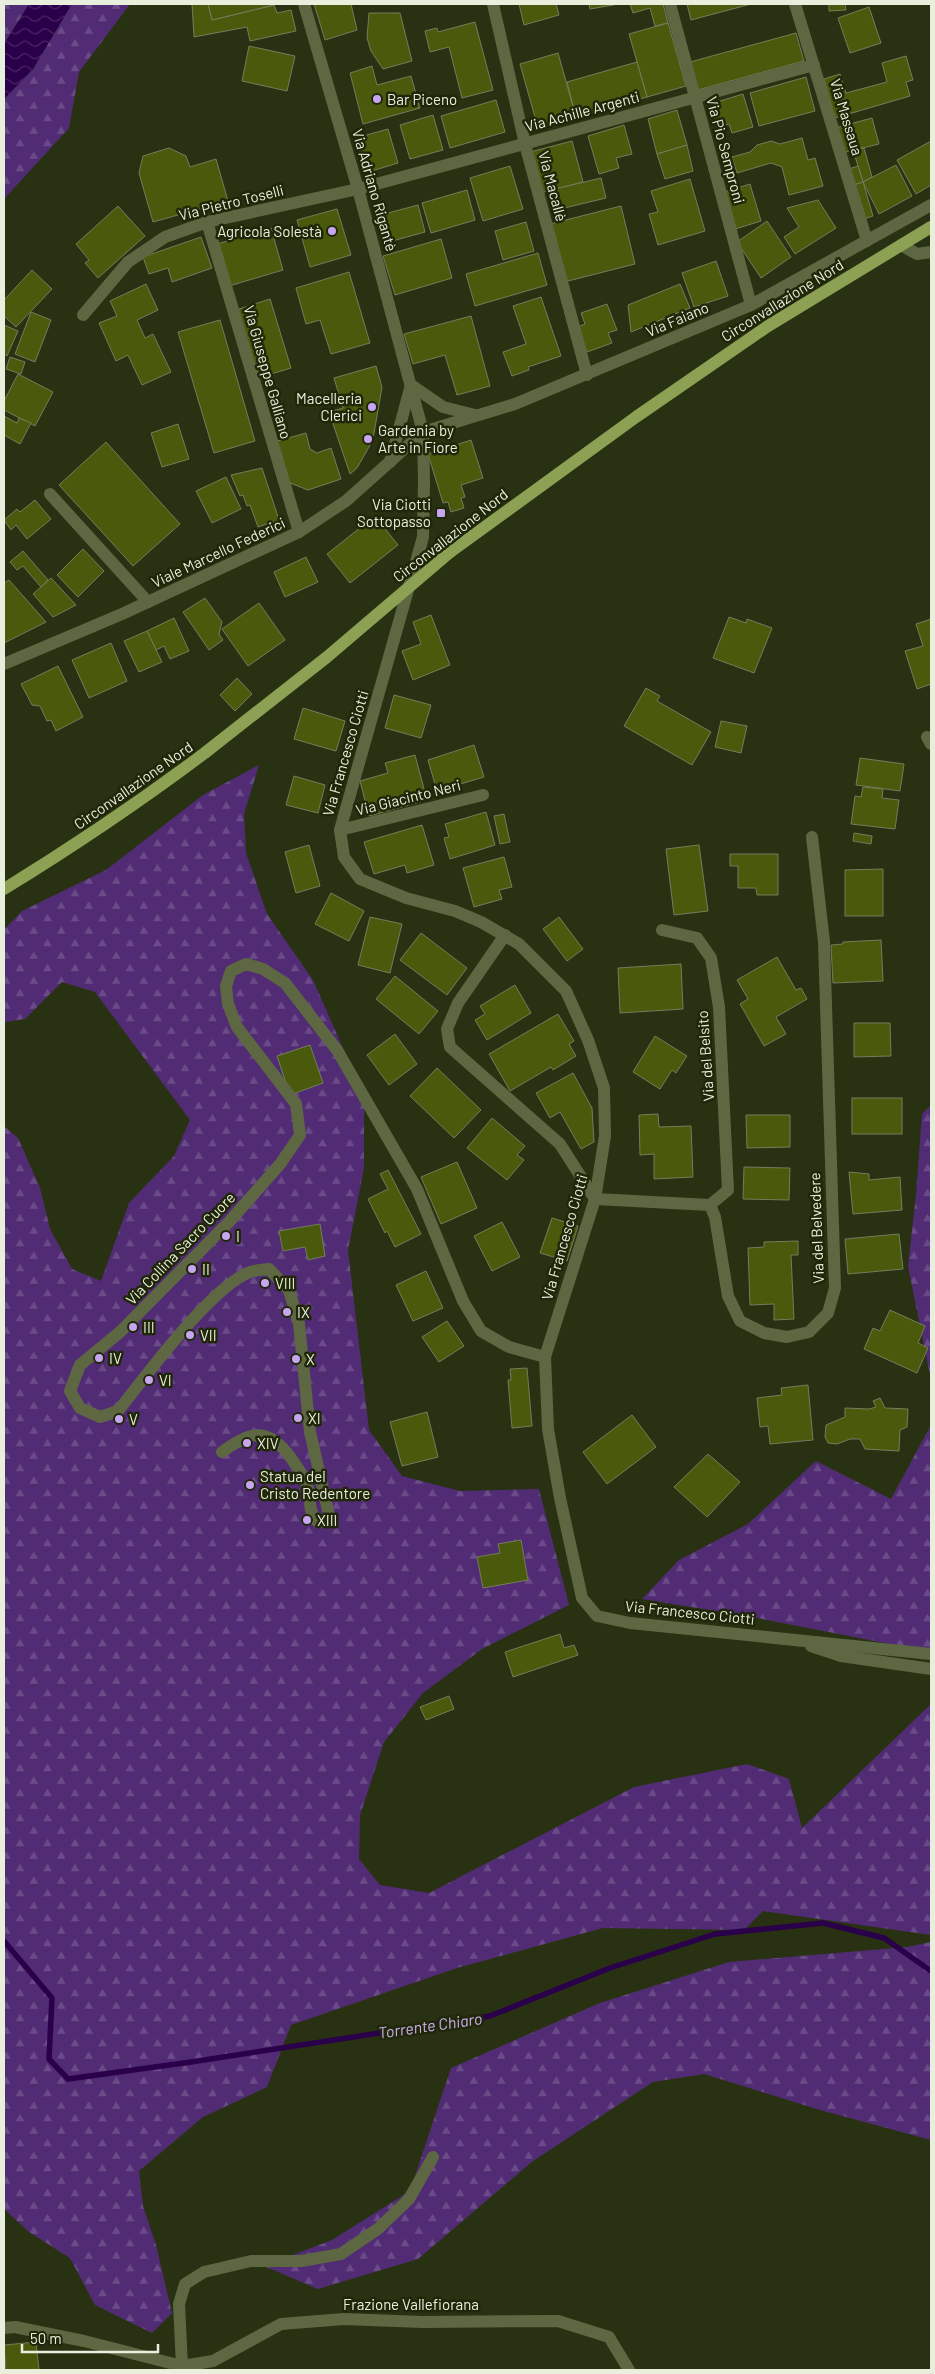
<svg xmlns="http://www.w3.org/2000/svg" width="935" height="2374" font-family="Barlow,sans-serif">
	<style>
		.forest { fill: url(#forest-firs) }
		.water { fill: url(#water-waves) }
		.lines { fill: none; stroke-linecap: round; stroke-linejoin: round }
		.stream { stroke: #2b004b; stroke-width: 5.5 }
		.building { fill: #4a5a0c; stroke: #737d5c }
		.minor { stroke: #5d6843; stroke-width: 12 }
		.major { stroke: #8ca153; stroke-width: 12 }
		.major-bridge { stroke: #8ca153; stroke-width: 12 }
		.poi-dot { fill: #c6a6f0; stroke: #202709; stroke-width: 2 }
		.labels { text-anchor: middle; dominant-baseline: central; stroke-width: 5; stroke-linejoin: round; paint-order: stroke }
		.poi-label { font-size: 15px; fill: #e9efdd; stroke: #202709; text-anchor: start }
		.street-label { font-size: 15px; fill: #e9efdd; stroke: #202709 }
		.water-label { font-size: 16px; font-style: italic; fill: #cbb0f0; stroke: #202709 }
	</style>
	<defs>
		<pattern id="forest-firs" width="22" height="20" patternUnits="userSpaceOnUse" patternTransform="scale(1.25)"><rect width="22" height="20" fill="#512c75"/><path d="M5 1l3.5 6h-7zM16 11l3.5 6h-7z" fill="#6a4b88"/></pattern>
		<pattern id="water-waves" width="16" height="10" patternUnits="userSpaceOnUse" patternTransform="scale(1.25)"><rect width="16" height="10" fill="#2b004b"/><path d="M0 5q4-4 8 0t8 0" fill="none" stroke="#4a2664"/></pattern>
	</defs>
	<rect width="100%" height="100%" fill="#293113"/>
	<g class="forest">
		<path d="M4,4H29L4,44Z"/>
		<path d="M72,4H130L79,72L69,128L4,199V99L33,69Z"/>
		<path d="M259,765L244,814L246,853L267,914L313,980L364,1096V1168L348,1250L369,1430L402,1476L460,1491L539,1489L569,1605L482,1649L423,1693L384,1742L360,1815L359,1859L380,1885L429,1893L634,1787L747,1764L789,1779L802,1828L931,1704V1935L763,1911L744,1930L603,1928L457,1968L291,2025L267,2087L203,2117L139,2171L143,2206L156,2245L172,2313L152,2333L95,2305L70,2258L29,2232L4,2209V1126L18,1138L40,1188L50,1229L72,1269L101,1281L129,1203L174,1156L190,1120L95,992L62,982L25,1019L4,1022V930L22,911L106,870L203,795Z"/>
		<path d="M931,1105V1380L908,1266L916,1195L922,1114Z"/>
		<path d="M931,1425V1652L747,1616L642,1599L679,1560L748,1524L816,1461L891,1499Z"/>
		<path d="M931,1942V2140L820,2110L704,2074L653,2082L533,2161L418,2259L318,2289L264,2266L332,2240L410,2191L451,2068L600,2003L729,1962L907,1947Z"/>
	</g>
	<path class="water" d="M29,4H72L33,69L4,99V44Z"/>
	<g class="lines">
		<path class="stream" d="M4,1941L52,1998L49,2059L68,2079L191,2062L490,2016L610,1968L715,1934L823,1923L884,1938L931,1971"/>
	</g>
	<g class="building">
		<path d="M192,4H208L212,20L274,5L277,13L291,10L296,31L250,41L247,27L194,37Z"/>
		<path d="M208,4H274V5L212,20Z"/>
		<path d="M314,4H351L357,30L325,40Z"/>
		<path d="M519,4H556L559,15L524,25Z"/>
		<path d="M589,4H619L590,9Z"/>
		<path d="M630,4H663L668,23L655,26L650,8L633,13Z"/>
		<path d="M687,4H751L691,20Z"/>
		<path d="M829,4H845L846,10L829,11Z"/>
		<path d="M869,7L881,43L850,53L838,18Z"/>
		<path d="M369,13H400L412,61L383,69L371,51L367,38Z"/>
		<path d="M475,22L493,90L462,98L449,47L430,52L425,31L437,28L438,32Z"/>
		<path d="M668,23L686,86L647,97L629,34Z"/>
		<path d="M796,33L804,61L698,90L690,62Z"/>
		<path d="M249,46L295,56L287,91L242,81Z"/>
		<path d="M558,53L576,117L538,128L520,64Z"/>
		<path d="M906,56L913,80L906,82L910,96L835,118L824,79L840,74L846,93L887,82L882,63Z"/>
		<path d="M637,62L647,97L576,117L567,82Z"/>
		<path d="M372,66L377,85L411,76L420,108L363,124L350,73Z"/>
		<path d="M806,77L815,111L759,126L750,93Z"/>
		<path d="M743,94L753,127L732,133L729,124L717,128L710,104Z"/>
		<path d="M496,100L505,132L450,148L441,116Z"/>
		<path d="M677,110L687,145L657,154L648,119Z"/>
		<path d="M433,115L443,150L410,159L400,125Z"/>
		<path d="M872,118L879,144L842,153L835,128Z"/>
		<path d="M624,125L632,154L616,158L619,168L599,174L588,136Z"/>
		<path d="M388,129L398,163L365,173L356,138Z"/>
		<path d="M802,138L808,160L815,158L823,186L789,195L782,167L771,163L737,173L732,157L750,152L757,145L771,141L780,144Z"/>
		<path d="M572,141L583,182L540,193L530,152Z"/>
		<path d="M931,141V185L916,194L897,160Z"/>
		<path d="M687,145L693,171L665,179L657,154Z"/>
		<path d="M169,148L186,156L190,167L216,159L228,201L153,222L139,173L143,156Z"/>
		<path d="M864,148L872,177L863,182L853,150Z"/>
		<path d="M896,165L912,196L879,214L863,182Z"/>
		<path d="M510,166L523,209L483,221L470,178Z"/>
		<path d="M858,166L863,182L851,186L846,170Z"/>
		<path d="M601,178L606,198L556,210L551,190Z"/>
		<path d="M690,179L705,231L658,245L649,214L658,212L651,191Z"/>
		<path d="M863,182L873,216L861,220L851,186Z"/>
		<path d="M750,184L761,221L732,230L721,193Z"/>
		<path d="M467,190L475,220L431,233L422,203Z"/>
		<path d="M818,200L836,228L795,254L784,237L799,227L787,208Z"/>
		<path d="M418,205L425,232L385,243L377,216Z"/>
		<path d="M118,206L145,236L98,278L85,263L89,260L76,244Z"/>
		<path d="M621,206L635,264L564,282L550,224Z"/>
		<path d="M337,209L351,255L310,267L297,220Z"/>
		<path d="M767,221L791,257L761,278L737,242Z"/>
		<path d="M526,222L534,251L503,260L495,231Z"/>
		<path d="M271,228L283,270L229,286L217,244Z"/>
		<path d="M201,237L212,268L172,282L168,268L149,274L143,257Z"/>
		<path d="M441,239L452,278L395,295L383,256Z"/>
		<path d="M538,253L547,285L475,306L466,274Z"/>
		<path d="M716,261L728,296L694,307L682,273Z"/>
		<path d="M32,270L52,289L16,327L4,316V300Z"/>
		<path d="M349,272L370,343L331,354L320,320L306,324L296,288Z"/>
		<path d="M146,284L158,310L137,320L145,338L153,334L171,372L142,385L128,355L116,361L99,323L117,316L110,301Z"/>
		<path d="M680,284L690,308L631,332L628,305Z"/>
		<path d="M541,297L561,356L528,367L529,370L512,376L503,352L526,344L513,306Z"/>
		<path d="M270,299L291,368L258,378L236,310Z"/>
		<path d="M607,304L617,330L608,333L612,343L587,352L578,327L585,324L581,313Z"/>
		<path d="M31,312L51,320L35,362L15,354Z"/>
		<path d="M471,316L490,386L457,395L445,355L413,364L404,334Z"/>
		<path d="M220,320L255,441L214,453L178,332Z"/>
		<path d="M4,325L18,331L7,356L4,354Z"/>
		<path d="M10,357L25,362L21,374L6,369Z"/>
		<path d="M376,366L382,387L374,433L369,447L357,468L350,474L329,412L343,408L334,378Z"/>
		<path d="M18,374L53,392L35,426L4,410V401Z"/>
		<path d="M4,416L17,423L19,418L31,423L20,444L4,435Z"/>
		<path d="M178,424L189,459L162,467L151,433Z"/>
		<path d="M306,433L310,449L317,453L331,448L341,479L308,490L285,481L274,442Z"/>
		<path d="M471,440L483,478L461,485L465,497L461,498L464,508L451,512L448,502L443,503L428,454Z"/>
		<path d="M106,442L180,524L133,566L59,485Z"/>
		<path d="M262,468L279,520L258,527L250,505L247,506L243,495L240,496L231,475Z"/>
		<path d="M226,477L241,509L212,523L196,491Z"/>
		<path d="M35,500L51,519L27,539L16,525L11,530L4,520L17,509L20,512Z"/>
		<path d="M375,516L398,545L350,583L327,554Z"/>
		<path d="M83,549L104,571L78,597L57,575Z"/>
		<path d="M23,551L48,580L41,587L23,566L17,570L10,562Z"/>
		<path d="M306,557L318,582L285,597L274,572Z"/>
		<path d="M51,578L76,605L53,617L33,594Z"/>
		<path d="M9,580L46,622L4,643V583Z"/>
		<path d="M205,598L222,622L219,634L223,640L209,650L183,612Z"/>
		<path d="M259,603L285,640L248,666L222,629Z"/>
		<path d="M431,615L450,665L413,680L402,651L421,644L413,622Z"/>
		<path d="M729,617L746,623L747,619L772,628L754,673L713,658Z"/>
		<path d="M174,618L189,651L170,659L164,646L156,650L147,631Z"/>
		<path d="M931,619V684L917,689L905,651L923,646L916,624Z"/>
		<path d="M147,631L162,662L139,672L124,641Z"/>
		<path d="M111,643L127,681L89,698L72,660Z"/>
		<path d="M58,666L83,717L56,731L51,720L47,721L40,706L32,705L21,684Z"/>
		<path d="M237,678L252,694L235,711L220,695Z"/>
		<path d="M646,688L660,696L657,701L711,732L692,765L624,726Z"/>
		<path d="M394,695L431,705L421,738L385,728Z"/>
		<path d="M303,708L345,721L336,751L294,739Z"/>
		<path d="M721,721L747,726L741,753L715,747Z"/>
		<path d="M474,745L484,777L437,791L428,760Z"/>
		<path d="M415,755L427,800L369,816L360,781L388,773L385,763Z"/>
		<path d="M860,758L904,764L900,791L856,785Z"/>
		<path d="M294,776L325,785L318,813L286,805Z"/>
		<path d="M863,787L883,789L882,798L899,800L895,829L851,824L855,796L861,797Z"/>
		<path d="M486,812L495,845L450,859L444,838L449,837L445,824Z"/>
		<path d="M504,814L510,842L500,844L494,816Z"/>
		<path d="M422,825L434,865L407,873L405,865L374,874L364,842Z"/>
		<path d="M854,833L872,836L871,844L853,841Z"/>
		<path d="M309,845L320,886L296,893L285,852Z"/>
		<path d="M699,845L708,911L674,915L666,849Z"/>
		<path d="M730,854H778V895H757L756,888H738V866H730Z"/>
		<path d="M504,857L512,887L499,890L502,899L474,907L463,868Z"/>
		<path d="M883,869V916H845V870Z"/>
		<path d="M331,893L364,911L349,941L315,924Z"/>
		<path d="M370,917L402,924L390,973L358,965Z"/>
		<path d="M559,917L583,949L567,961L543,929Z"/>
		<path d="M421,933L467,968L447,995L400,960Z"/>
		<path d="M881,940L883,981L833,983L831,945L843,944V942Z"/>
		<path d="M777,957L796,990L801,988L807,999L776,1017L786,1034L764,1046L740,1004L748,999L737,980Z"/>
		<path d="M681,964L683,1009L620,1013L618,968Z"/>
		<path d="M395,976L438,1011L419,1034L376,999Z"/>
		<path d="M515,985L531,1013L487,1040L475,1020L485,1014L480,1006Z"/>
		<path d="M558,1014L574,1041L569,1044L576,1056L553,1070L551,1067L510,1091L489,1054Z"/>
		<path d="M854,1023H890L891,1056L854,1057Z"/>
		<path d="M395,1034L417,1064L389,1085L367,1055Z"/>
		<path d="M655,1036L687,1056L676,1073L672,1070L660,1089L633,1072Z"/>
		<path d="M310,1045L323,1083L290,1095L277,1056Z"/>
		<path d="M437,1068L481,1110L454,1138L410,1096Z"/>
		<path d="M573,1073L592,1108L594,1142L581,1149L560,1112L550,1118L536,1093Z"/>
		<rect x="852" y="1098" width="50" height="36"/>
		<path d="M658,1114L659,1127L691,1126L693,1177L654,1179V1154L640,1155L639,1115Z"/>
		<path d="M746,1115H790V1147L747,1148Z"/>
		<path d="M492,1118L525,1146L517,1155L524,1160L507,1180L467,1148Z"/>
		<path d="M457,1162L477,1208L441,1224L421,1177Z"/>
		<path d="M744,1167L790,1168L789,1200L743,1199Z"/>
		<path d="M388,1170L421,1234L395,1247L387,1231L385,1233L368,1199L388,1189L380,1174Z"/>
		<path d="M849,1172L869,1174V1180L900,1177L902,1210L853,1214Z"/>
		<path d="M552,1218L578,1226L567,1261L540,1253Z"/>
		<path d="M502,1222L520,1257L492,1271L474,1236Z"/>
		<path d="M320,1224L325,1256L308,1260L305,1247L283,1251L279,1231Z"/>
		<path d="M899,1234L903,1269L848,1274L845,1239Z"/>
		<path d="M798,1241V1255H791L794,1319L774,1320V1304L750,1305L748,1248L764,1247V1242Z"/>
		<path d="M426,1271L443,1308L413,1321L396,1285Z"/>
		<path d="M890,1310L925,1326L918,1343L928,1348L917,1373L864,1349L873,1328L880,1331Z"/>
		<path d="M447,1321L464,1346L439,1362L422,1337Z"/>
		<path d="M527,1368L532,1426L512,1428L508,1380H511L510,1369Z"/>
		<path d="M808,1385L813,1440L770,1444L768,1426L760,1427L757,1398L782,1395L781,1388Z"/>
		<path d="M880,1398L885,1408L908,1409L907,1427L900,1430L899,1451L865,1449L860,1439H850L837,1444L828,1443L825,1437L826,1425L845,1417V1408L869,1409L876,1407L873,1401Z"/>
		<path d="M427,1412L438,1457L402,1466L390,1422Z"/>
		<path d="M632,1415L656,1447L607,1484L583,1452Z"/>
		<path d="M708,1454L740,1482L707,1517L674,1487Z"/>
		<path d="M521,1540L528,1580L483,1588L477,1557L500,1553L498,1544Z"/>
		<path d="M560,1634L564,1648L574,1645L578,1655L513,1677L505,1652Z"/>
		<path d="M449,1696L454,1709L426,1720L420,1707Z"/>
		<path d="M36,2342L39,2370H6L4,2345Z"/>
	</g>
	<g class="lines">
		<g class="minor">
			<path d="M304,4L358,189L423,432L424,481L423,537L340,830L344,857L360,879L406,898L455,911L481,922L519,944L566,991L588,1040L604,1088L605,1136L595,1199L545,1357L548,1429L560,1498L582,1598L597,1616L630,1623L931,1654"/>
			<path d="M493,4L525,144L587,375"/>
			<path d="M670,4L751,305"/>
			<path d="M795,4L867,241"/>
			<path d="M207,222L299,532"/>
			<path d="M901,245L917,254L931,252"/>
			<path d="M83,315L128,262L165,237L207,222L358,189L814,65"/>
			<path d="M411,385L443,407L475,415"/>
			<path d="M390,462L411,385"/>
			<path d="M50,494L148,602"/>
			<path d="M4,664L122,614L299,532L346,501L423,432L515,404L751,305L931,205"/>
			<path d="M927,737L931,744"/>
			<path d="M340,830L483,795"/>
			<path d="M662,930L697,938L711,958L719,1007L728,1190L710,1205"/>
			<path d="M505,935L458,1003L447,1029L450,1047L560,1144L595,1199L710,1205L715,1217L728,1296L740,1321L764,1333L787,1337L809,1332L828,1313L835,1288L824,942L812,837"/>
			<path d="M222,1452C251,1431 268,1426 291,1458C297,1467 305,1477 308,1488C311,1501 308,1511 317,1521L324,1522L329,1515L310,1432L299,1324L289,1290L269,1269C263,1270 255,1270 250,1272C211,1287 146,1376 118,1411L100,1417L80,1408L70,1391L80,1365L120,1332L229,1222L281,1163L300,1135L296,1104L237,1027L228,1004L226,986L231,971L246,964L263,969L285,983L337,1050L417,1189L463,1301L481,1331L509,1347L545,1357"/>
			<path d="M811,1646L841,1656L931,1669"/>
			<path d="M4,2328L15,2327L84,2341L182,2366L213,2361L281,2324L344,2319L422,2322L558,2321L609,2337L629,2370"/>
			<path d="M182,2366L179,2304L185,2284L204,2272L251,2261H301L341,2254L379,2228L409,2199L433,2157"/>
		</g>
		<g class="major">
			<path d="M449,553L636,417L768,326L931,227"/>
			<path d="M4,889C74,846 141,801 206,752"/>
		</g>
		<path class="major-bridge" d="M206,752L327,657L449,553"/>
	</g>
	<g class="poi-dot">
		<circle cx="377" cy="99" r="5"/>
		<circle cx="332" cy="231" r="5"/>
		<circle cx="372" cy="407" r="5"/>
		<circle cx="368" cy="439" r="5"/>
		<rect x="436" y="508" width="10" height="10" rx="2.5"/>
		<circle cx="226" cy="1236" r="5"/>
		<circle cx="192" cy="1269" r="5"/>
		<circle cx="265" cy="1283" r="5"/>
		<circle cx="287" cy="1312" r="5"/>
		<circle cx="133" cy="1327" r="5"/>
		<circle cx="190" cy="1335" r="5"/>
		<circle cx="99" cy="1358" r="5"/>
		<circle cx="296" cy="1359" r="5"/>
		<circle cx="149" cy="1380" r="5"/>
		<circle cx="298" cy="1418" r="5"/>
		<circle cx="119" cy="1419" r="5"/>
		<circle cx="247" cy="1443" r="5"/>
		<circle cx="250" cy="1485" r="5"/>
		<circle cx="307" cy="1520" r="5"/>
	</g>
	<g class="labels">
		<g class="poi-label">
			<text x="387" y="99">Bar Piceno</text>
			<text x="322" y="231" text-anchor="end">Agricola Solestà</text>
			<text x="362" y="398" text-anchor="end">Macelleria<tspan x="362" dy="17">Clerici</tspan></text>
			<text x="378" y="430">Gardenia by<tspan x="378" dy="17">Arte in Fiore</tspan></text>
			<text x="431" y="504" text-anchor="end">Via Ciotti<tspan x="431" dy="17">Sottopasso</tspan></text>
			<text x="236" y="1236">I</text>
			<text x="202" y="1269">II</text>
			<text x="275" y="1283">VIII</text>
			<text x="297" y="1312">IX</text>
			<text x="143" y="1327">III</text>
			<text x="200" y="1335">VII</text>
			<text x="109" y="1358">IV</text>
			<text x="306" y="1359">X</text>
			<text x="159" y="1380">VI</text>
			<text x="308" y="1418">XI</text>
			<text x="129" y="1419">V</text>
			<text x="257" y="1443">XIV</text>
			<text x="260" y="1476">Statua del<tspan x="260" dy="17">Cristo Redentore</tspan></text>
			<text x="317" y="1520">XIII</text>
		</g>
		<g class="street-label">
			<text transform="translate(582 111) rotate(-15)">Via Achille Argenti</text>
			<text transform="translate(847 117) rotate(73)">Via Massaua</text>
			<text transform="translate(726 150) rotate(75)">Via Pio Semproni</text>
			<text transform="translate(553 186) rotate(75)">Via Macallè</text>
			<text transform="translate(375 190) rotate(74)">Via Adriano Rigantè</text>
			<text transform="translate(231 202) rotate(-14)">Via Pietro Toselli</text>
			<text transform="translate(782 300) rotate(-32)">Circonvallazione Nord</text>
			<text transform="translate(677 319) rotate(-23)">Via Faiano</text>
			<text transform="translate(268 372) rotate(74)">Via Giuseppe Galliano</text>
			<text transform="translate(450 535) rotate(-38)">Circonvallazione Nord</text>
			<text transform="translate(218 552) rotate(-25)">Viale Marcello Federici</text>
			<text transform="translate(345 753) rotate(-74)">Via Francesco Ciotti</text>
			<text transform="translate(133 785) rotate(-35)">Circonvallazione Nord</text>
			<text transform="translate(408 797) rotate(-14)">Via Giacinto Neri</text>
			<text transform="translate(705 1056) rotate(-94)">Via del Belsito</text>
			<text transform="translate(816 1228) rotate(-92)">Via del Belvedere</text>
			<text transform="translate(564 1237) rotate(-74)">Via Francesco Ciotti</text>
			<text transform="translate(180 1248) rotate(-46)">Via Collina Sacro Cuore</text>
			<text transform="translate(690 1612) rotate(6)">Via Francesco Ciotti</text>
			<text x="411" y="2304">Frazione Vallefiorana</text>
		</g>
		<g class="water-label">
			<text transform="translate(430 2025) rotate(-8)">Torrente Chiaro</text>
		</g>
	</g>
	<rect width="935" height="2374" fill="none" stroke="#e9efdd" stroke-width="10"/>
	<path d="M22 2344v8h136v-8" fill="none" stroke="#e9efdd" stroke-width="2.5"/>
	<text x="30" y="2344" font-size="15" fill="#e9efdd" stroke="#202709" stroke-width="4" paint-order="stroke">50 m</text>
</svg>
